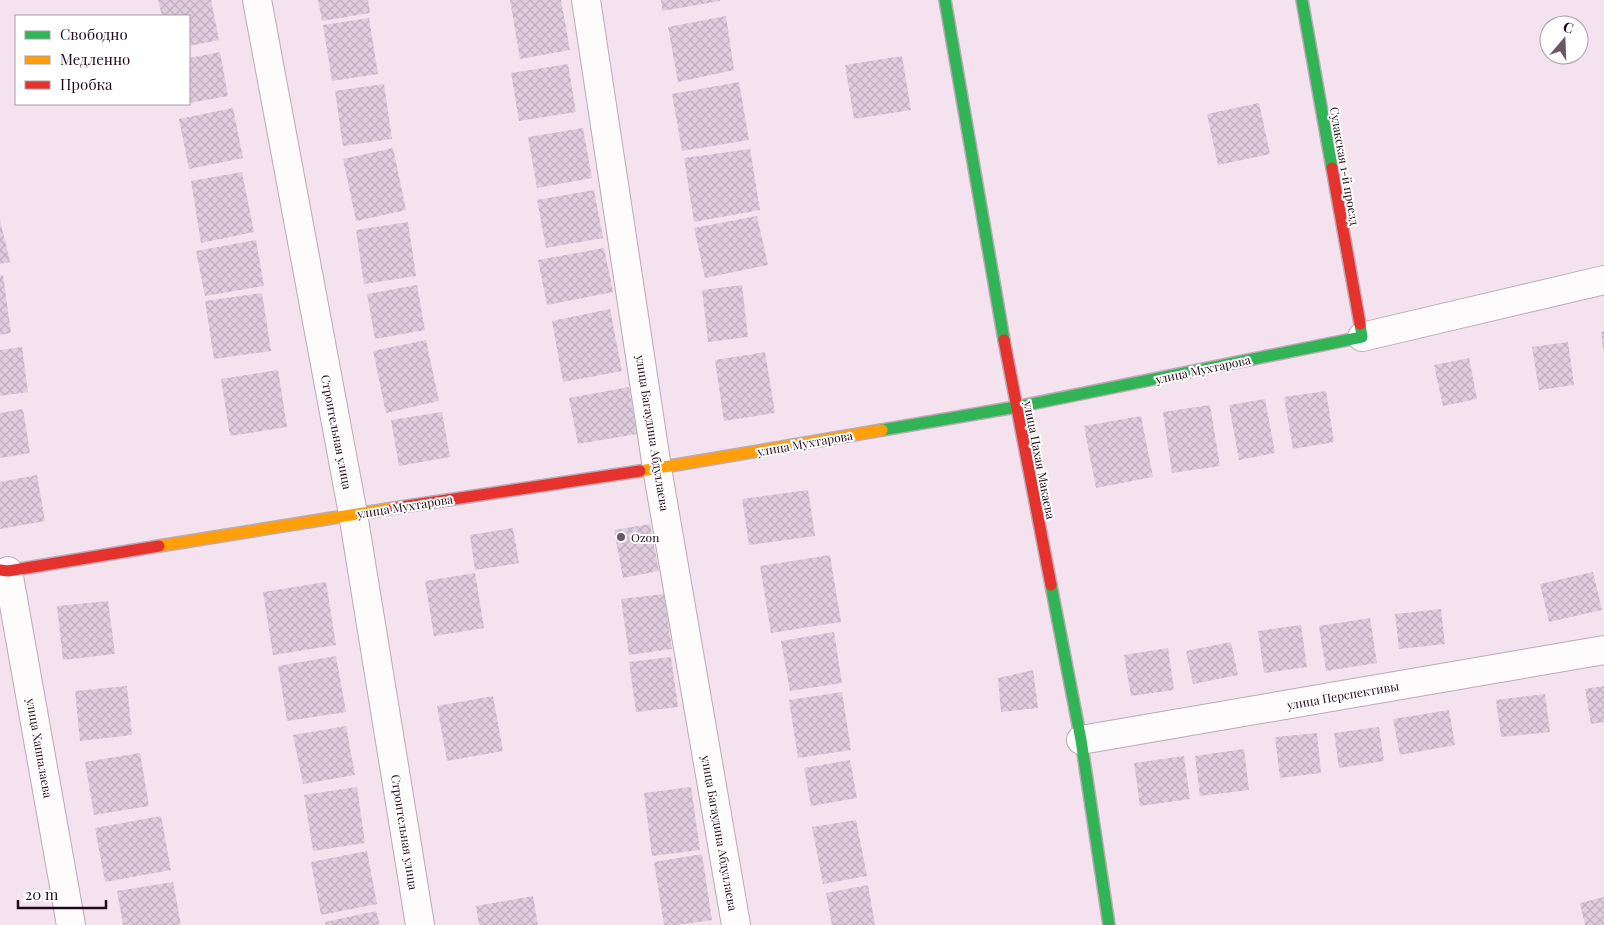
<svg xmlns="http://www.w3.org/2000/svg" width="1604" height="925" font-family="'Playfair Display',serif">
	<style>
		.building { fill: url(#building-cross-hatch) }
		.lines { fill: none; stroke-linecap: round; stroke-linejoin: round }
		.street-casing { stroke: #bda9b6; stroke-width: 30 }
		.fast-casing { stroke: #bda9b6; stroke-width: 14 }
		.slow-casing { stroke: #bda9b6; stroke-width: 14 }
		.jam-casing { stroke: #bda9b6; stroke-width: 14 }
		.street { stroke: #fdfbfc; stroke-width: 28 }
		.fast { stroke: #30b455; stroke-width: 11 }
		.slow { stroke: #ff9f0a; stroke-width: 11 }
		.jam { stroke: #e5322d; stroke-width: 11 }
		.poi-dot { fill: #6c5564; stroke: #fff; stroke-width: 2 }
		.labels { text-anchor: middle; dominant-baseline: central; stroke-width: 4; stroke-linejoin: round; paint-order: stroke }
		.street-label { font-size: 12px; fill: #22091a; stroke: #fff }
		.poi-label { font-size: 12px; fill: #22091a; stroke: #fff; text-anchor: start }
	</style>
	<defs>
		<pattern id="building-cross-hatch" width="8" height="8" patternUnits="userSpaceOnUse" patternTransform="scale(1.25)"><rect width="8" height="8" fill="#dfccde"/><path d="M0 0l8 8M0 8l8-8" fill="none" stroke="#bfaebe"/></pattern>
	</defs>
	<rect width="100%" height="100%" fill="#f4e3ee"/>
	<g class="building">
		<path d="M158,0H211L219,40L189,46V16H162Z"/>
		<path d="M318,0H368L370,13L322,21Z"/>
		<path d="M510,0H561L570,50L520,59Z"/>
		<path d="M661,0H720V1L662,11Z"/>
		<path d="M726,16L734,70L678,82L668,27Z"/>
		<path d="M369,18L378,74L332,81L323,25Z"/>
		<path d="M220,52L228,96L189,103V58Z"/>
		<path d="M902,56L911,110L854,119L845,65Z"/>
		<path d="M568,64L576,112L519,121L511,73Z"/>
		<path d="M739,82L749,140L682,151L672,94Z"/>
		<path d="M384,84L392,139L343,146L335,91Z"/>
		<path d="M1259,103L1270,154L1218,165L1207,114Z"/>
		<path d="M233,108L243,158L189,169L179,119Z"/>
		<path d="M583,128L592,178L537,188L528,137Z"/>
		<path d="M393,148L406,210L356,221L343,159Z"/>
		<path d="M750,149L760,210L694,222L684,158Z"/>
		<path d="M242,172L254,232L201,243L191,181Z"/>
		<path d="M594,190L603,238L546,248L537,200Z"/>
		<path d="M757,216L768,265L705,278L694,228Z"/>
		<path d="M0,220L10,262L0,264Z"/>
		<path d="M408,222L416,276L364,284L356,230Z"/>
		<path d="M256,240L264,286L205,296L196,251Z"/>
		<path d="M604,248L613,292L547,305L538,260Z"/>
		<path d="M0,275H3L11,333L0,335Z"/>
		<path d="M417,285L425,330L375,339L367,294Z"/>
		<path d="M742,285L748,337L708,342L702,290Z"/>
		<path d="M262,293L271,351L214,359L205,301Z"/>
		<path d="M610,309L622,371L563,382L552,321Z"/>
		<path d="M1604,331V349H1603L1601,332Z"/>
		<path d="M426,340L439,401L386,413L373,351Z"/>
		<path d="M1568,342L1574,385L1539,390L1532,347Z"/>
		<path d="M22,347L28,392L0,396V350Z"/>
		<path d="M765,352L775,413L724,421L715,360Z"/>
		<path d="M1469,358L1477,399L1443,406L1434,365Z"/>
		<path d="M278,370L287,427L230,436L221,379Z"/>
		<path d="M629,387L637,434L578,444L569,398Z"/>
		<path d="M1326,391L1334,442L1293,449L1284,397Z"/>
		<path d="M1265,399L1275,453L1239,460L1229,405Z"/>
		<path d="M1210,405L1220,466L1172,473L1163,412Z"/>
		<path d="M23,409L30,453L0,458V413Z"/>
		<path d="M442,412L450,457L399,466L391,420Z"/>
		<path d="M1141,416L1153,477L1096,488L1084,426Z"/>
		<path d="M37,475L45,521L0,529V482Z"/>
		<path d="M808,490L815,536L749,545L742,499Z"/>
		<path d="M650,524L659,571L623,578L614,530Z"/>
		<path d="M513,528L519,563L475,570L470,535Z"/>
		<path d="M830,555L841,622L771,633L760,566Z"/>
		<path d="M1593,572L1602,610L1549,622L1540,584Z"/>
		<path d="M475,573L484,628L434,636L425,581Z"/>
		<path d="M326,582L336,645L273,655L263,592Z"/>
		<path d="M664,594L672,649L629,655L621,599Z"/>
		<path d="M108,601L115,654L63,660L57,606Z"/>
		<path d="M1441,609L1445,644L1399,649L1395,614Z"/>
		<path d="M1370,618L1377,663L1326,671L1319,626Z"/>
		<path d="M1301,625L1307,667L1264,673L1258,631Z"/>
		<path d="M834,632L842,683L790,691L781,641Z"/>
		<path d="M1231,642L1238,675L1193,684L1186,651Z"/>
		<path d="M1168,648L1174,690L1131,696L1124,655Z"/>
		<path d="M336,656L346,712L287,721L278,666Z"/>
		<path d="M671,657L678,707L636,712L629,662Z"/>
		<path d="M1033,670L1038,708L1001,712L998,678Z"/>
		<path d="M127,686L132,735L80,741L75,691Z"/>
		<path d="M1604,686V722L1591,724L1585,689Z"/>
		<path d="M842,692L851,750L798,758L789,700Z"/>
		<path d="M1545,694L1550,732L1501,737L1496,700Z"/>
		<path d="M493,696L503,751L447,761L437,706Z"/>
		<path d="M1449,710L1455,745L1400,755L1393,719Z"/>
		<path d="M346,726L355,775L303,784L293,735Z"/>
		<path d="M1379,727L1384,761L1339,768L1334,733Z"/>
		<path d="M1317,733L1321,773L1280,778L1275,737Z"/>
		<path d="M1244,749L1249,790L1200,796L1195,756Z"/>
		<path d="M140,753L149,806L94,815L85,762Z"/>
		<path d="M1184,756L1190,799L1140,806L1134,763Z"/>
		<path d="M850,760L857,798L811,806L804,768Z"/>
		<path d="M357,787L365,843L313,851L304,795Z"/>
		<path d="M691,787L700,850L652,856L644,793Z"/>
		<path d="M161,816L171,870L105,882L95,828Z"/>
		<path d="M856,820L867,876L823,884L812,827Z"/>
		<path d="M367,851L377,904L321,915L311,862Z"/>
		<path d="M702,854L712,920L678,925H664L654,862Z"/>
		<path d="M173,882L181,925H123L117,891Z"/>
		<path d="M868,885L875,925H832L826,893Z"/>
		<path d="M533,896L538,925H479L476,906Z"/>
		<path d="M1604,897V925H1585L1580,903Z"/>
		<path d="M376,911L380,925H325V922Z"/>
	</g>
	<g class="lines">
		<defs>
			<g id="street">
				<path d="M257,0L353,514L420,925"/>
				<path d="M586,0L657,468L736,925"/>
				<path d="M1362,337L1604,280"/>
				<path d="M8,571L71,925"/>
				<path d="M1081,740L1604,650"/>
			</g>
			<g id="fast">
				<path d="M945,0L1004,340"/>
				<path d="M1302,0L1332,168"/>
				<path d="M882,430L1016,407L1362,337L1360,324"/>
				<path d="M1051,585L1081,740L1109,925"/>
			</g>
			<g id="slow">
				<path d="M640,471L882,430"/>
				<path d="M159,546L394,508"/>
			</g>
			<g id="jam">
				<path d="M1332,168L1360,324"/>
				<path d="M1004,340L1051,585"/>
				<path d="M394,508L640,471"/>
				<path d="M0,570L8,571L159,546"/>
			</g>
		</defs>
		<use href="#street" class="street-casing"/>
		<use href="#fast" class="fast-casing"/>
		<use href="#slow" class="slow-casing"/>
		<use href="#jam" class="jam-casing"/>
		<use href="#street" class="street"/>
		<use href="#fast" class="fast"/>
		<use href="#slow" class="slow"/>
		<use href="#jam" class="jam"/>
	</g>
	<circle class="poi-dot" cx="621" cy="537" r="5"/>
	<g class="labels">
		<g class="street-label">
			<text transform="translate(1345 166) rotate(80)">Сулакская 1-й проезд</text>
			<text transform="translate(1203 369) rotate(-12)">улица Мухтарова</text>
			<text transform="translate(337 432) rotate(79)">Строительная улица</text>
			<text transform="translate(653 433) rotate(81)">улица Багаудина Абдуллаева</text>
			<text transform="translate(805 443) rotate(-10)">улица Мухтарова</text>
			<text transform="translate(1040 460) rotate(79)">улица Цахая Макаева</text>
			<text transform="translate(405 506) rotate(-9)">улица Мухтарова</text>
			<text transform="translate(1343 695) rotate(-10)">улица Перспективы</text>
			<text transform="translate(40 748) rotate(80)">улица Хаппалаева</text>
			<text transform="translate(405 832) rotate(81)">Строительная улица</text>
			<text transform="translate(720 833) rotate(80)">улица Багаудина Абдуллаева</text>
		</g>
		<g class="poi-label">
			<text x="631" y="537">Ozon</text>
		</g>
	</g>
	<rect x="15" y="15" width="175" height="90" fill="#ffffff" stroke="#a79da3"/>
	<rect x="25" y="31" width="25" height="8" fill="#30b455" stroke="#a79da3"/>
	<text x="60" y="40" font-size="15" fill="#22091a">Свободно</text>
	<rect x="25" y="56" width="25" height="8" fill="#ff9f0a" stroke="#a79da3"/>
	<text x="60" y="65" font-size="15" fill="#22091a">Медленно</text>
	<rect x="25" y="81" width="25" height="8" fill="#e5322d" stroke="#a79da3"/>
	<text x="60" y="90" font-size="15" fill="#22091a">Пробка</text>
	<g transform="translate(1564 40) rotate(19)"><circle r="24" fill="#ffffff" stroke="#a79da3"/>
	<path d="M0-4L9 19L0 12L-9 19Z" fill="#6c5564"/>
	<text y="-8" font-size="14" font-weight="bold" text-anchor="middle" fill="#22091a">С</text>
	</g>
	<path d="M18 900v8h88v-8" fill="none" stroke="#22091a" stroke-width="2.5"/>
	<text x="25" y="900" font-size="15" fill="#22091a" stroke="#ffffff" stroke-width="4" paint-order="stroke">20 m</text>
</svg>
